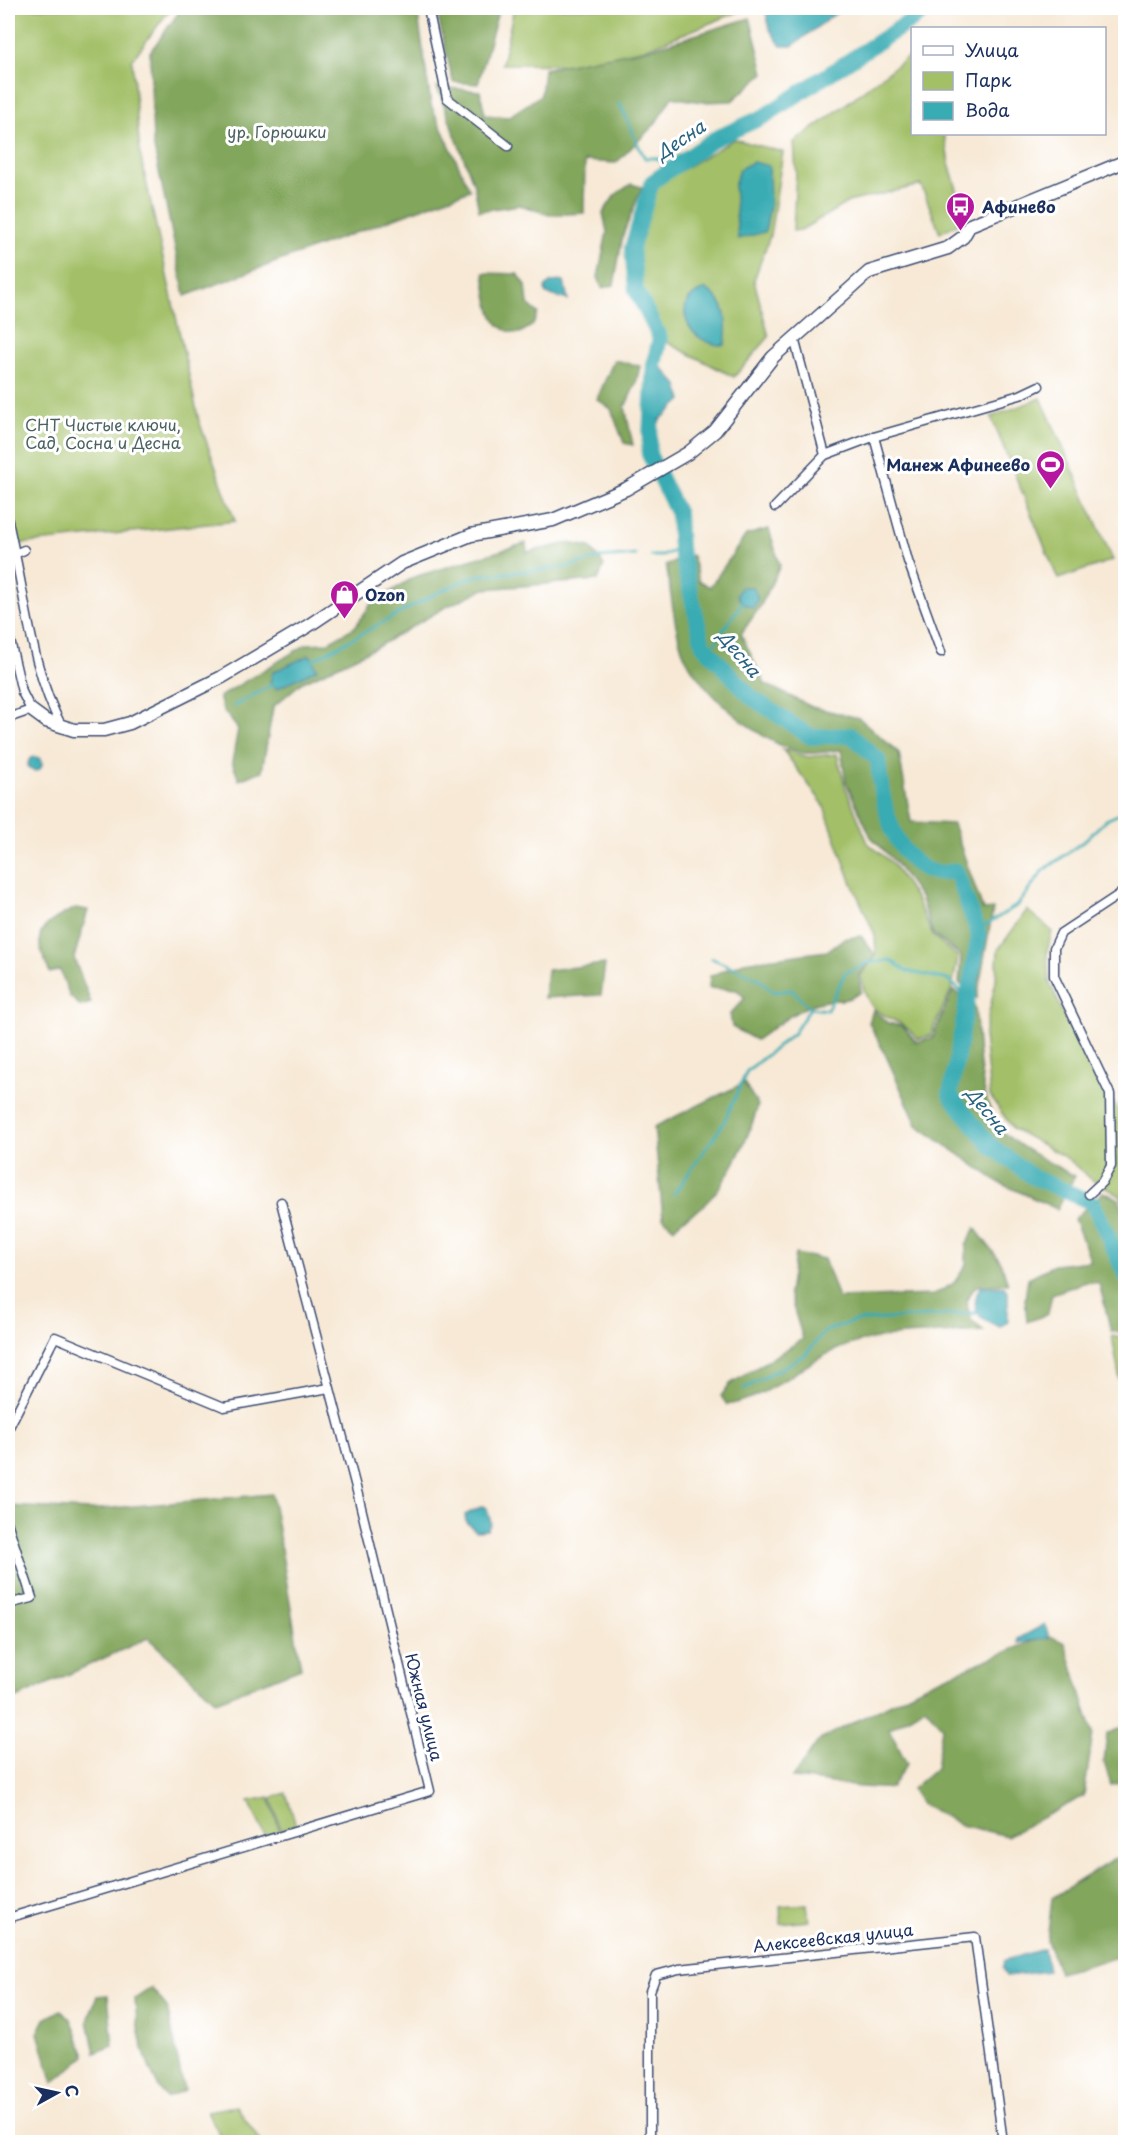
<svg xmlns="http://www.w3.org/2000/svg" width="1133" height="2150" font-family="'Playpen Sans',sans-serif">
	<style>
		.green { fill: #a3c067; stroke: #5f7862; stroke-width: 1.5 }
		.forest { fill: #82a65c; stroke: #4e6a5d; stroke-width: 1.5 }
		.water { fill: #39abb3; stroke: #2a6d88; stroke-width: 1.5 }
		.lines { fill: none; stroke-linecap: round; stroke-linejoin: round }
		.stream { stroke: #39abb3; stroke-width: 3 }
		.river { stroke: #39abb3; stroke-width: 16 }
		.street-casing { stroke: #3c4b70; stroke-width: 11 }
		.secondary-casing { stroke: #3c4b70; stroke-width: 15 }
		.street { stroke: #fff; stroke-width: 8 }
		.secondary { stroke: #fff; stroke-width: 12 }
		.labels { text-anchor: middle; dominant-baseline: central; stroke-width: 6; stroke-linejoin: round; paint-order: stroke }
		.park-label { font-size: 16px; fill: #4b6261; stroke: #fff }
		.poi-label { font-size: 16px; font-weight: bold; fill: #1b2f5e; stroke: #fff; text-anchor: start }
		.street-label { font-size: 16px; fill: #1b2f5e; stroke: #fff }
		.water-label { font-size: 18px; font-style: italic; fill: #276180; stroke: #fff }
	</style>
	<rect width="100%" height="100%" fill="#fff"/>
	<filter id="ink" filterUnits="userSpaceOnUse"><feTurbulence type="fractalNoise" baseFrequency=".0167" numOctaves="2"/><feDisplacementMap in="SourceGraphic" scale="12" xChannelSelector="R" yChannelSelector="G"/><feConvolveMatrix kernelMatrix="1 2 1 2 8 2 1 2 1" color-interpolation-filters="sRGB"/></filter>
	<filter id="wash" filterUnits="userSpaceOnUse"><feTurbulence type="fractalNoise" baseFrequency=".008" numOctaves="4" result="noise"/><feDisplacementMap in="SourceGraphic" scale="24" xChannelSelector="R" yChannelSelector="G"/><feGaussianBlur stdDeviation="1.35" result="paint"/><feColorMatrix in="noise" values="0 0 0 0 0 0 0 0 0 0 0 0 0 0 0 0 0 1.4 0 .05"/><feComposite in="paint" operator="in"/></filter>
	<g filter="url(#wash)">
		<rect width="100%" height="100%" fill="#f7e9d6"/>
		<g class="green">
			<path d="M8,8H171L132,60L140,154L199,421L235,521L9,545Z"/>
			<path d="M514,8H748L605,65L502,64Z"/>
			<path d="M912,54V134H944L949,163L966,219L940,233L921,185L848,202L801,230L793,231L796,171L794,142C835,115 872,82 912,54Z"/>
			<path d="M734,139L783,152L770,236L754,280L769,337L734,377L668,343L640,286L637,246L657,185Z"/>
			<path d="M1041,398L1113,560L1058,579L991,417Z"/>
			<path d="M783,750L808,757L837,754L845,786L868,843L892,863L916,899L933,936L958,957L952,988L930,1036L917,1039C895,1008 868,1028 861,975L876,956L875,935L851,881L823,804Z"/>
			<path d="M1027,910L1052,931L1047,952L1049,981L1081,1053L1098,1083L1125,1118V1208L1121,1196L1092,1180L1065,1157L1013,1129L990,1096L984,1036L996,980L998,950Z"/>
			<path d="M1112,1336L1125,1339V1410Z"/>
			<path d="M286,1793L296,1825L281,1830L271,1798Z"/>
			<path d="M269,1797L280,1832L265,1836L249,1801Z"/>
			<path d="M807,1904L809,1921L781,1924L780,1906Z"/>
			<path d="M236,2106L261,2142H223L207,2111Z"/>
		</g>
		<g class="forest">
			<path d="M182,8H417L431,105L470,190L185,296L153,143L150,52Z"/>
			<path d="M436,8H499L478,84L453,82Z"/>
			<path d="M750,18L764,73L732,101L701,102L672,97L655,124L616,163L585,161L584,213L550,215L520,205L479,211L474,185L437,87L480,91L485,115L508,117L541,95L544,69L652,48Z"/>
			<path d="M631,184L642,187L623,235L614,285L602,288L598,277L607,232L603,213L615,195Z"/>
			<path d="M484,273L518,274L526,285L528,304L538,313L533,325L520,333C487,333 488,297 484,273Z"/>
			<path d="M614,360L640,366L636,383L625,407L633,445L624,443L611,409L597,399Z"/>
			<path d="M769,529L780,566L761,605L741,634L765,684L812,707L859,718L899,753L911,822L953,824L983,910L993,909L977,998L959,983L961,956L933,934L920,897L895,862L871,837L846,782L841,750C829,751 815,754 804,753C764,747 697,689 683,652C674,629 671,590 666,565L692,555L699,581L710,587L746,535Z"/>
			<path d="M526,543L527,552L569,543L590,547L604,565L598,580L484,589L444,608L379,646L301,683L273,707L262,771L239,780L232,762L238,729L223,710L219,697L307,644L327,643L355,627L371,604L414,577Z"/>
			<path d="M76,908L88,910L74,958L91,1003L81,1006L70,997L60,970L50,973C31,933 37,927 76,908Z"/>
			<path d="M861,936L876,956L859,974L861,992C842,1004 840,998 821,1002C798,1007 775,1027 756,1040L732,1027L730,1014L745,998L737,990L709,988L710,976L744,962L827,951L843,939Z"/>
			<path d="M605,964L601,995L544,998L547,970Z"/>
			<path d="M953,990L975,1007C979,1046 978,1090 997,1125C1005,1140 1059,1168 1075,1176L1057,1209L1000,1183L917,1125L886,1056L869,1023L873,1010L888,1023L903,1026L916,1042L932,1038Z"/>
			<path d="M744,1083L758,1105C749,1138 728,1183 703,1206C693,1215 684,1216 674,1228L663,1218L654,1127Z"/>
			<path d="M1103,1192L1119,1199L1125,1216V1334L1111,1331L1099,1283L1086,1282L1052,1294L1048,1314L1027,1322L1025,1299L1028,1278L1054,1265L1091,1261L1074,1219Z"/>
			<path d="M975,1228L1001,1262L1008,1284L976,1286L966,1300L971,1320L984,1331C937,1335 881,1331 838,1349C799,1365 769,1398 727,1405L721,1396L730,1384L803,1339L789,1293L795,1254L824,1259L838,1298L934,1295L954,1283L966,1265V1246Z"/>
			<path d="M272,1494L301,1668L216,1701L148,1638L8,1702V1506L89,1510Z"/>
			<path d="M1048,1635L1065,1643L1093,1733L1084,1796L1007,1836L961,1825L921,1804L912,1789L936,1768L942,1727L925,1707L889,1729L907,1764L891,1788C858,1790 825,1780 792,1778L819,1740L932,1682Z"/>
			<path d="M1125,1726V1782L1111,1785L1104,1762L1107,1734Z"/>
			<path d="M1125,1852V1955L1059,1973L1047,1941L1052,1898Z"/>
			<path d="M151,1988L167,2007L184,2090L166,2098C146,2070 137,2033 135,1999Z"/>
			<path d="M108,1995L113,2046L95,2053L88,2021L97,1996Z"/>
			<path d="M61,2010L71,2019L85,2056L53,2083L38,2033L45,2019Z"/>
		</g>
		<g class="water">
			<path d="M767,8H838L839,11L792,46H781L770,30L765,9Z"/>
			<path d="M753,162L769,166L770,206L765,232L738,239L734,186L739,169Z"/>
			<path d="M564,281L568,300L546,294L545,288L551,282Z"/>
			<path d="M706,289C728,302 728,322 725,345C689,347 666,300 706,289Z"/>
			<path d="M655,360L678,385L682,400L660,420L650,445Z"/>
			<path d="M741,587H753L758,599L753,608L742,603L737,595Z"/>
			<path d="M310,655L317,669L276,689L270,682L273,672Z"/>
			<circle cx="35" cy="764" r="7"/>
			<path d="M980,1287H1004L1008,1292V1321L1000,1327C978,1320 969,1309 980,1287Z"/>
			<path d="M483,1506L487,1509L491,1523L487,1530L476,1531L466,1522L465,1515Z"/>
			<path d="M1045,1624L1049,1638L1019,1643L1018,1639Z"/>
			<path d="M1044,1949L1048,1971L1006,1976L1002,1968L1005,1960Z"/>
		</g>
		<g class="lines">
			<g class="stream">
				<path d="M619,103C630,121 634,141 645,158H656L671,168"/>
				<path d="M651,556H662L680,548"/>
				<path d="M709,651L742,603"/>
				<path d="M311,661L437,593L474,576L567,567L599,558L636,555"/>
				<path d="M234,706L275,683"/>
				<path d="M976,931L1018,905L1043,871L1084,841L1106,820L1126,811"/>
				<path d="M711,958L759,979L773,992L792,990L810,1008L827,1010L845,973L867,963L891,960L906,971L949,980L968,999"/>
				<path d="M674,1194L723,1124L747,1071L794,1033L810,1008"/>
				<path d="M744,1389L806,1354L825,1331L855,1321L976,1313"/>
			</g>
			<path class="river" d="M930,8L763,117L714,139L652,182L632,248L636,290L660,338L654,364L649,454L678,514L680,548L703,645L751,697L811,737L851,735L878,760C881,797 891,858 932,872C939,874 949,872 956,871L979,935L950,1095L990,1145L1033,1177L1093,1203L1126,1276"/>
		</g>
	</g>
	<g filter="url(#ink)">
		<g class="lines">
			<defs>
				<g id="street">
					<path d="M428,8L447,98L508,146"/>
					<path d="M874,437L908,561L941,652"/>
					<path d="M825,455L870,438L1020,395L1039,386"/>
					<path d="M775,507L825,455L794,338"/>
					<path d="M8,521L15,554"/>
					<path d="M24,550L15,554C27,611 34,675 62,727"/>
					<path d="M8,632L22,692L31,710L8,718"/>
					<path d="M1089,1194L1102,1182L1111,1166L1110,1094L1054,976V948L1061,933L1126,890"/>
					<path d="M8,1429L55,1337L224,1407L329,1388"/>
					<path d="M8,1525L32,1598L8,1604"/>
					<path d="M8,1918L430,1791L358,1495L281,1202"/>
					<path d="M650,2142V1991L656,1975L679,1969L975,1937L1003,2142"/>
				</g>
				<path id="secondary" d="M31,710L46,721L74,730H104L130,723L222,677L308,626L402,563L471,535L553,520L626,489L688,453L715,431L773,357L869,272L948,248L963,237L970,225L1126,161"/>
			</defs>
			<use href="#street" class="street-casing"/>
			<use href="#secondary" class="secondary-casing"/>
			<use href="#street" class="street"/>
			<use href="#secondary" class="secondary"/>
		</g>
	</g>
	<defs>
		<symbol id="bus-pin" viewBox="-11 -11 22 30"><path d="M0 17L-7.5 6A9.5 9.5 0 1 1 7.5 6Z" fill="#b5179e" stroke="#fff"/><path d="M-5-6H5V4H4V6H2V4H-2V6H-4V4H-5ZM-3.5-4V0h7V-4ZM-3.5 1.2v1.5H-2V1.2ZM2 1.2v1.5H3.5V1.2Z" fill="#fff"/></symbol>
		<symbol id="stadium-pin" viewBox="-11 -11 22 30"><path d="M0 17L-7.5 6A9.5 9.5 0 1 1 7.5 6Z" fill="#b5179e" stroke="#fff"/><path d="M0-5a6.5 5 0 1 0 0 10a6.5 5 0 1 0 0-10ZM-3.5-1.8h7v3.6h-7Z" fill="#fff"/></symbol>
		<symbol id="shop-pin" viewBox="-11 -11 22 30"><path d="M0 17L-7.5 6A9.5 9.5 0 1 1 7.5 6Z" fill="#b5179e" stroke="#fff"/><path d="M-5-2.5h2.3a2.7 3.5 0 0 1 5.4 0H5L5.5 6h-11ZM-1.5-2.5h3a1.5 2.3 0 0 0-3 0Z" fill="#fff"/></symbol>
	</defs>
	<g fill-rule="evenodd">
		<use href="#bus-pin" x="944" y="190" width="33" height="45"/>
		<use href="#stadium-pin" x="1034" y="448" width="33" height="45"/>
		<use href="#shop-pin" x="328" y="578" width="33" height="45"/>
	</g>
	<g class="labels">
		<g class="park-label">
			<text x="277" y="131">ур. Горюшки</text>
			<text x="103" y="424">СНТ Чистые ключи,<tspan x="103" dy="18">Сад, Сосна и Десна</tspan></text>
		</g>
		<g class="poi-label">
			<text x="982" y="206">Афинево</text>
			<text x="1030" y="464" text-anchor="end">Манеж Афинеево</text>
			<text x="365" y="594">Ozon</text>
		</g>
		<g class="street-label">
			<text transform="translate(425 1707) rotate(76)">Южная улица</text>
			<text transform="translate(833 1937) rotate(-6)">Алексеевская улица</text>
		</g>
		<g class="water-label">
			<text transform="translate(680 139) rotate(-34)">Десна</text>
			<text transform="translate(740 653) rotate(50)">Десна</text>
			<text transform="translate(988 1110) rotate(51)">Десна</text>
		</g>
	</g>
	<rect width="1133" height="2150" fill="none" stroke="#fff" stroke-width="30"/>
	<rect x="911" y="27" width="195" height="108" fill="#ffffff" stroke="#a4acbf" stroke-width="1.5"/>
	<rect x="923" y="46" width="30" height="9" fill="#ffffff" stroke="#a4acbf" stroke-width="1.5"/>
	<text x="965" y="57" font-size="18" fill="#1b2f5e">Улица</text>
	<rect x="923" y="72" width="30" height="18" fill="#a3c067" stroke="#a4acbf" stroke-width="1.5"/>
	<text x="965" y="87" font-size="18" fill="#1b2f5e">Парк</text>
	<rect x="923" y="102" width="30" height="18" fill="#39abb3" stroke="#a4acbf" stroke-width="1.5"/>
	<text x="965" y="117" font-size="18" fill="#1b2f5e">Вода</text>
	<g transform="translate(57 2093) rotate(82)" stroke="#ffffff" stroke-width="4.5" paint-order="stroke">
	<path d="M0-4.5L10 22L0 15L-10 22Z" fill="#1b2f5e"/>
	<text y="-9" font-size="16" font-weight="bold" text-anchor="middle" fill="#1b2f5e">С</text>
	</g>
</svg>
